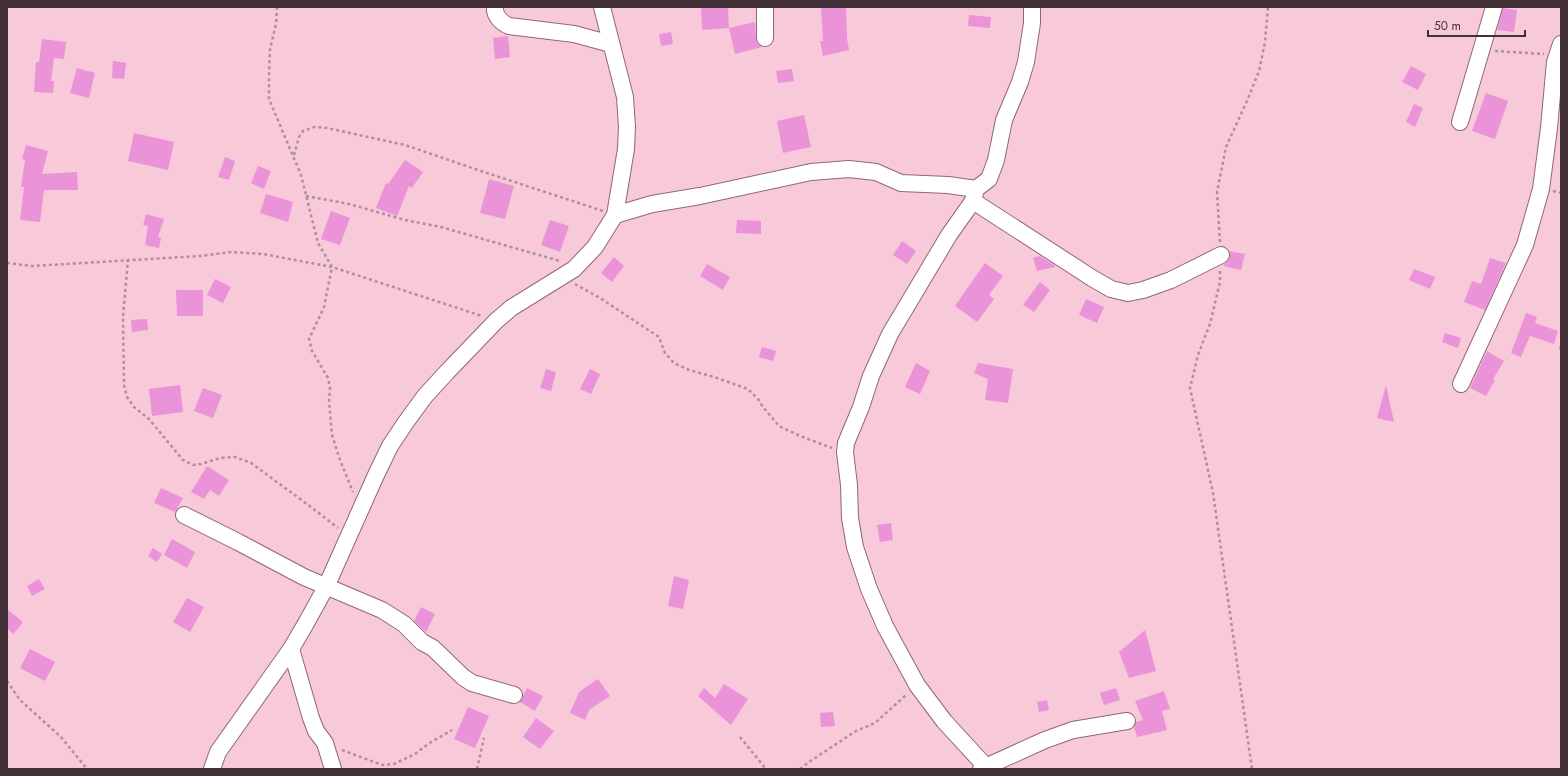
<svg xmlns="http://www.w3.org/2000/svg" width="1568" height="776" font-family="Jost,sans-serif">
	<style>
		.building { fill: #eb93d9 }
		.lines { fill: none; stroke-linecap: round; stroke-linejoin: round }
		.minor-casing { stroke: #8f6776; stroke-width: 18 }
		.path { stroke: #b18e9b; stroke-width: 2.5; stroke-dasharray: 3 3; stroke-linecap: butt }
		.minor { stroke: #fff; stroke-width: 16 }
	</style>
	<rect width="100%" height="100%" fill="#f7c9d9"/>
	<g class="building">
		<path d="M701,7H728L729,28L702,30Z"/>
		<path d="M821,7H846L847,39L849,50L823,56L820,41H823Z"/>
		<path d="M1503,8L1517,10L1514,32L1497,30Z"/>
		<path d="M969,15L991,17L990,28L968,26Z"/>
		<path d="M755,22L756,38L757,43L762,47L735,54L729,28Z"/>
		<path d="M671,32L673,44L661,46L659,34Z"/>
		<path d="M508,36L510,57L495,59L493,38Z"/>
		<path d="M42,39L66,42L64,59L54,58L51,81H54L53,93L34,92L36,62H39Z"/>
		<path d="M113,61L126,63L124,79L112,78Z"/>
		<path d="M1411,66L1426,74L1418,90L1402,82Z"/>
		<path d="M77,68L95,73L89,98L70,93Z"/>
		<path d="M792,69L794,81L778,83L776,71Z"/>
		<path d="M1486,93L1508,101L1495,139L1472,131Z"/>
		<path d="M1414,104L1423,108L1415,127L1406,122Z"/>
		<path d="M804,115L811,147L783,153L777,121Z"/>
		<path d="M134,133L174,142L168,170L128,161Z"/>
		<path d="M26,145L48,151L42,174L77,172L78,190H44L40,222L20,220L24,187H21L25,160L22,159Z"/>
		<path d="M225,157L235,161L229,180L218,177Z"/>
		<path d="M405,160L423,172L412,188L409,186L397,216L376,208L386,183L388,184Z"/>
		<path d="M258,166L271,171L264,189L251,183Z"/>
		<path d="M489,179L514,186L505,219L480,213Z"/>
		<path d="M266,194L293,202L288,222L260,213Z"/>
		<path d="M331,211L350,218L340,245L321,239Z"/>
		<path d="M146,214L164,219L158,237L161,238L159,248L145,245L148,226L143,225Z"/>
		<path d="M550,220L569,226L560,252L541,245Z"/>
		<path d="M737,220L761,221V234L736,233Z"/>
		<path d="M902,241L916,251L907,264L893,255Z"/>
		<path d="M1229,251L1245,254L1241,270L1223,266L1229,260L1230,255Z"/>
		<path d="M1040,256L1054,265L1055,267L1037,271L1033,258Z"/>
		<path d="M614,257L624,266L612,282L601,273Z"/>
		<path d="M1490,258L1506,263L1485,310L1464,302L1472,281L1481,284Z"/>
		<path d="M985,263L1003,276L989,295L994,299L977,322L955,306Z"/>
		<path d="M707,264L730,277L723,290L700,276Z"/>
		<path d="M1414,269L1435,277L1430,289L1409,280Z"/>
		<path d="M215,279L231,287L223,303L207,295Z"/>
		<path d="M1040,282L1050,290L1034,312L1023,305Z"/>
		<path d="M176,290H203V316H177Z"/>
		<path d="M1086,299L1104,307L1097,323L1079,315Z"/>
		<path d="M1526,313L1537,317L1535,323L1558,331L1554,344L1530,336L1521,357L1511,353Z"/>
		<path d="M147,319L148,330L132,332L131,320Z"/>
		<path d="M1445,333L1461,338L1458,348L1442,342Z"/>
		<path d="M762,347L776,351L773,361L759,357Z"/>
		<path d="M1487,351L1504,361L1493,379L1495,380L1486,396L1470,388Z"/>
		<path d="M916,363L930,371L920,394L905,387Z"/>
		<path d="M978,363L1013,369L1008,403L985,400L988,379L974,373Z"/>
		<path d="M546,369L556,372L551,391L540,388Z"/>
		<path d="M590,369L600,374L591,394L580,389Z"/>
		<path d="M180,385L183,412L152,416L149,389Z"/>
		<path d="M1386,385L1394,422L1377,418Z"/>
		<path d="M203,388L222,395L213,418L194,411Z"/>
		<path d="M207,466L229,480L219,496L210,490L204,499L191,492Z"/>
		<path d="M161,488L183,498L175,512L154,503Z"/>
		<path d="M891,523L893,540L880,542L877,525Z"/>
		<path d="M172,539L195,552L187,568L164,555Z"/>
		<path d="M153,548L162,554L157,562L148,556Z"/>
		<path d="M674,576L689,580L683,609L668,606Z"/>
		<path d="M39,579L45,589L32,596L27,586Z"/>
		<path d="M187,598L204,607L190,632L173,622Z"/>
		<path d="M421,607L435,614L426,632L414,621Z"/>
		<path d="M7,609L23,622L13,634L7,628Z"/>
		<path d="M1145,630L1156,671L1129,678L1119,652Z"/>
		<path d="M30,649L55,662L45,681L20,668Z"/>
		<path d="M598,679L610,696L589,710L585,720L570,713L579,692Z"/>
		<path d="M724,684L748,699L731,725L698,696L704,688L715,698Z"/>
		<path d="M527,688L543,696L535,711L520,702Z"/>
		<path d="M1116,688L1120,700L1104,705L1100,693Z"/>
		<path d="M1164,691L1170,709L1162,711L1167,730L1137,737L1134,727L1136,722L1143,720L1135,701Z"/>
		<path d="M1047,700L1049,710L1039,712L1037,702Z"/>
		<path d="M468,707L489,716L475,748L454,739Z"/>
		<path d="M833,712L835,726L821,727L820,713Z"/>
		<path d="M536,718L554,731L540,749L523,737Z"/>
	</g>
	<g class="lines">
		<defs>
			<g id="minor">
				<path d="M495,7C494,16 502,23 509,26L574,34L611,44"/>
				<path d="M765,7V38"/>
				<path d="M1460,122L1494,7"/>
				<path d="M973,201L1092,278L1111,289L1128,293L1143,290L1171,280L1221,255"/>
				<path d="M615,215L652,204L700,196L811,172L849,169L876,172L901,183L948,185L976,189"/>
				<path d="M1461,384L1525,245L1541,189L1549,128L1555,62L1561,44"/>
				<path d="M184,515L238,542L304,577L382,610L404,624L422,642L433,648L463,677L472,683L514,695"/>
				<path d="M291,649L311,718L316,731L325,743L333,769"/>
				<path d="M212,769L218,752L291,649L305,625L326,587L376,475L390,446L406,422L425,396L447,372L496,321L511,308L574,269L595,247L615,215L626,149L627,127L625,97L602,7"/>
				<path d="M981,769L1045,740L1073,730L1127,721"/>
				<path d="M988,769L944,721L917,685L885,626L869,589L855,547L850,518L849,485L845,452L846,443L861,407L871,376L890,334L949,235L973,201L976,189L989,179L996,160L1004,120L1020,82L1026,62L1032,23V7"/>
			</g>
		</defs>
		<use href="#minor" class="minor-casing"/>
		<g class="path">
			<path d="M277,7L276,24L270,49L269,74V99L301,175L318,243L332,267L324,307L309,339L312,351L328,378L330,388L329,401L332,435L340,460L353,492"/>
			<path d="M1495,51L1544,54"/>
			<path d="M294,155L299,137L303,131L314,127L327,128L405,145L481,171L603,211"/>
			<path d="M1553,191L1561,193"/>
			<path d="M306,196L349,204L405,220L441,227L560,261"/>
			<path d="M1220,242L1217,192L1226,147L1247,101L1259,71L1265,42L1268,7"/>
			<path d="M128,259L123,317L124,385L127,397L134,407L149,419L183,460L193,465L201,464L220,458L235,457L251,463L307,504L338,528"/>
			<path d="M7,263L33,266L200,256L231,252L263,254L332,267L482,316"/>
			<path d="M1220,271V282L1210,324L1198,355L1190,388L1213,493L1252,769"/>
			<path d="M575,284L600,298L659,337L665,353L674,363L689,370L714,377L748,389L758,399L763,407L779,426L800,436L832,448"/>
			<path d="M1560,349L1561,346"/>
			<path d="M7,681L20,700L61,737L87,769"/>
			<path d="M740,737L766,769"/>
			<path d="M342,750L382,765L394,764L415,754L428,744L452,730"/>
			<path d="M477,769L484,738"/>
			<path d="M800,769L809,762L856,731L875,723L906,695"/>
		</g>
		<use href="#minor" class="minor"/>
	</g>
	<rect width="1568" height="776" fill="none" stroke="#433138" stroke-width="16"/>
	<path d="M1428 30v6h97v-6" fill="none" stroke="#433138" stroke-width="2"/>
	<text x="1434" y="30" font-size="12" fill="#433138" stroke="#f7c9d9" stroke-width="3" paint-order="stroke">50 m</text>
</svg>
